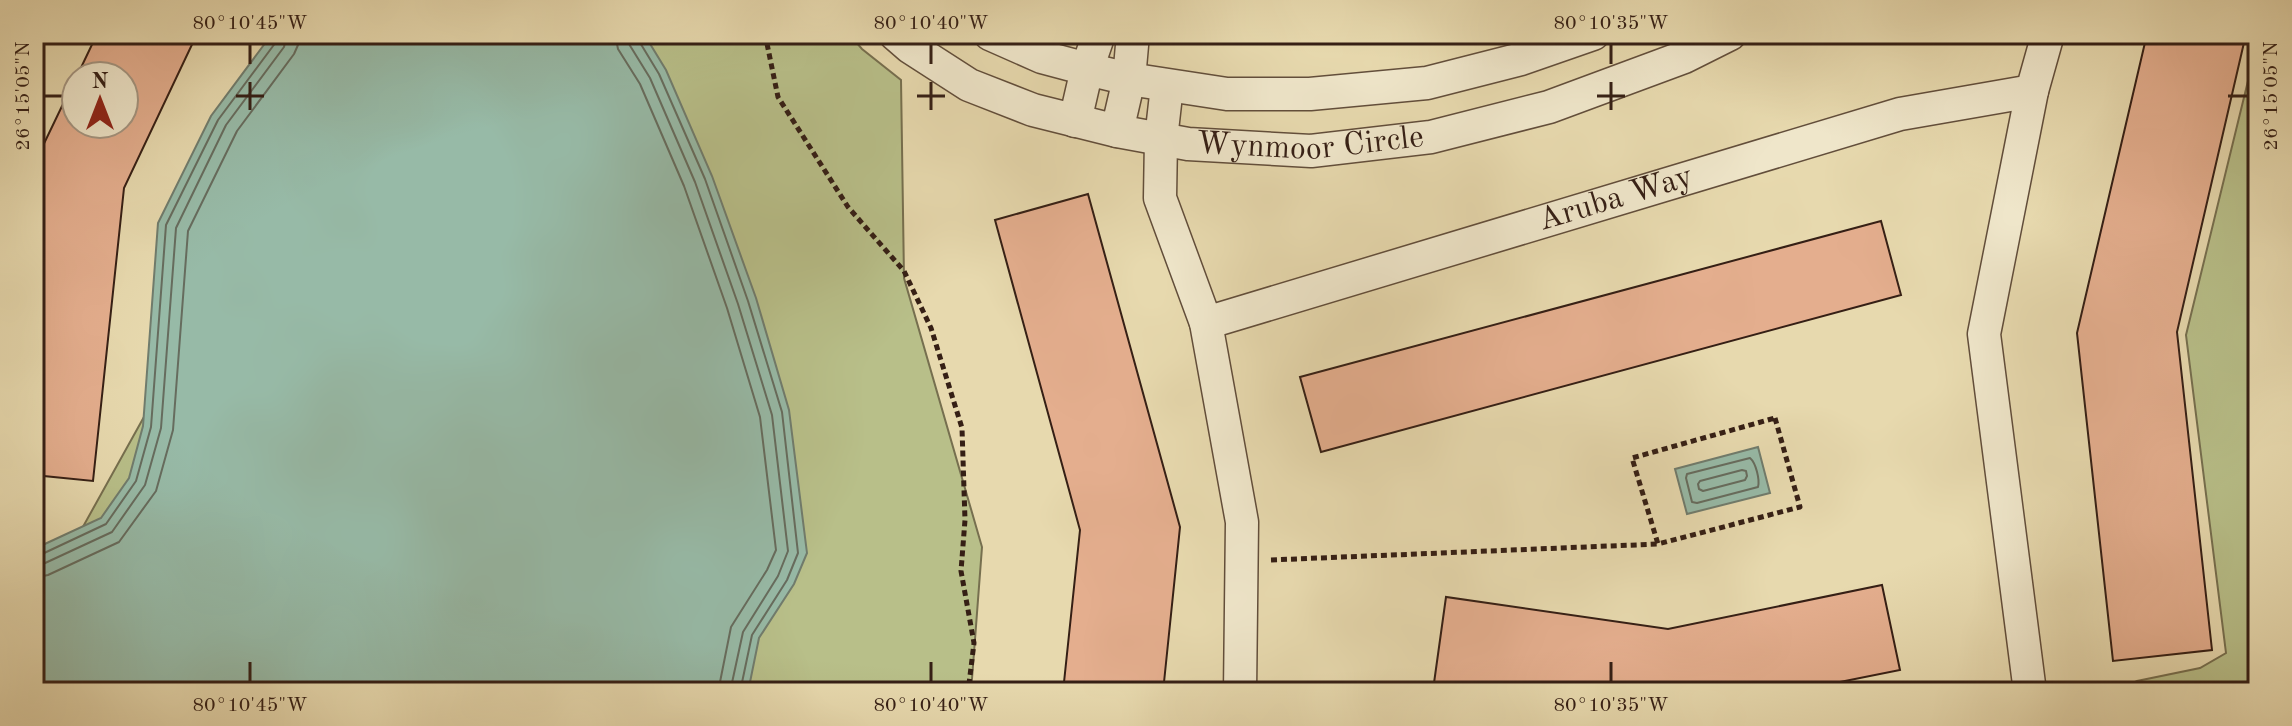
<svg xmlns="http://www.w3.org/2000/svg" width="2292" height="726" font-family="'Old Standard TT',serif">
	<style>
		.green { fill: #b8bf89; stroke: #766f4f; stroke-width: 2 }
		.water { fill: #97baa7; stroke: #707c6d; stroke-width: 2 }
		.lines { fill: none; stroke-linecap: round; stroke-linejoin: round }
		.shore { stroke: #666c5e; stroke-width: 2 }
		.building { fill: #e4ae8e; stroke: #351f15; stroke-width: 2 }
		.street-casing { stroke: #624e3b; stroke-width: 35 }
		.path { stroke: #351f15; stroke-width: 5; stroke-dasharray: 6 4; stroke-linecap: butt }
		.street { stroke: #efe6ca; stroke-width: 32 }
		.ticks { fill: none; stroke: #351f15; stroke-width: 3 }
		.labels { text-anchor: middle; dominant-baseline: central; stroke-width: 7; stroke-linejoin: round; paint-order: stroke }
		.street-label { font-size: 32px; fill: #351f15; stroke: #efe6ca }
		.neatline { fill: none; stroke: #351f15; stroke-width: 3 }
		.ticks-label { font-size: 20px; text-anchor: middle; fill: #351f15 }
	</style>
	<rect width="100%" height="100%" fill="#e7d9ae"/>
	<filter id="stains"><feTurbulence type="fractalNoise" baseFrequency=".0025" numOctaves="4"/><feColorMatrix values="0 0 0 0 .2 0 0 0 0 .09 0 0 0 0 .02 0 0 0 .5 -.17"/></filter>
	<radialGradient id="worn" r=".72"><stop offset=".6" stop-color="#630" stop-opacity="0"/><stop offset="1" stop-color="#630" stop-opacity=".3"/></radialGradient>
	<g class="green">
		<path d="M336,34H849L862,49L901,80L904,278L982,547L971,692H34V615L190,334Z"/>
		<path d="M2258,40V692H2113L2137,681L2200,668L2226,653L2186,335Z"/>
	</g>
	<g class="water">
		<path d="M272,34H644L666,70L712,176L756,298L789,410L807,553L794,584L759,638L748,692H34V549L101,518L129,478L143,426L158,223L211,116Z"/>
		<path d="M1758,447L1770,493L1687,514L1675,469Z"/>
	</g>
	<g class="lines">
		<g class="shore">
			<path d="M615,34L618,49L640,84L684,186L727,308L760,417L776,550L767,570L731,627L718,692"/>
			<path d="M627,34L629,44L650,78L695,182L738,304L772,415L788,551L778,576L743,632L730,692"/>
			<path d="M638,34L639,41L659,74L705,179L748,301L782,412L798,553L787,580L752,635L740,692"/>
			<path d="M1750,458C1756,463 1760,480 1758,487L1697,503L1692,502L1686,478L1687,474Z"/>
			<path d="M1742,470L1746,471L1747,476L1745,480L1703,491L1699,489L1698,484L1700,481Z"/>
			<path d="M34,555H40L106,524L136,481L151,427L166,225L218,120L276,42L277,34"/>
			<path d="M34,565L43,564L112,532L145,485L161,428L176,228L226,125L284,47L287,34"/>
			<path d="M34,578L48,575L119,542L156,491L173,430L188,231L237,131L294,54L298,45L299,34"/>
		</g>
	</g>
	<g class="building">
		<path d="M97,34H197L124,188L93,481L34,475V198L38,156L76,77V124H124V76H77Z"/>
		<path d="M2147,34H2246L2177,332L2212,650L2113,661L2077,333Z"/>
		<path d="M1088,194L1180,527L1163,692H1063L1080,530L995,220Z"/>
		<path d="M1881,221L1901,295L1321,452L1300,377Z"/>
		<path d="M1882,585L1900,670L1790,692H1495L1434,683L1446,597L1668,629Z"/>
	</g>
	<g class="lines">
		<defs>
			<g id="street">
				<path id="s1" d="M895,34L910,47L969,85L1033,110L1117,131L1188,144L1311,151L1431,137L1549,107L1684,57L1730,34"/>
				<path d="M990,34L1042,57L1087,69L1129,79L1227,94H1310L1427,83L1521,59L1593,34"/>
				<path d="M1167,86L1161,139L1160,198L1206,323L1242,522L1240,692"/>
				<path d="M1075,121L1087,69L1099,34"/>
				<path d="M1117,131L1129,79L1133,34"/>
				<path id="s2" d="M1206,323L1900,114L2032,91L2048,34"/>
				<path d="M2030,692L1984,334L2032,91"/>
			</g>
		</defs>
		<use href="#street" class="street-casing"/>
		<g class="path">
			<path d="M765,34L778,97L848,207L904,271L931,328L962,428L965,520L961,571L974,643L968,692"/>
			<path d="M1775,418L1800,507L1658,544L1632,458Z"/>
			<path d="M1271,560L1658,544"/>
		</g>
		<use href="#street" class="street"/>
	</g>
	<path class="ticks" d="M250,44V64M931,44V64M1611,44V64M250,82V110M931,82V110M1611,82V110M44,96H64M236,96H264M917,96H945M1597,96H1625M2228,96H2248M250,662V682M931,662V682M1611,662V682"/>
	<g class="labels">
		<g class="street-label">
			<text stroke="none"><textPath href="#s1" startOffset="440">Wynmoor Circle</textPath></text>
			<text stroke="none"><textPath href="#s2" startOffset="428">Aruba Way</textPath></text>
		</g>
	</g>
	<rect width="2292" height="726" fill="none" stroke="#e7d9ae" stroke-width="88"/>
	<g transform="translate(100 100)"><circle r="38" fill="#efe6ca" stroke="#a59682" stroke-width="2"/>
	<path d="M0-6L14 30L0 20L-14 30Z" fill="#8f2418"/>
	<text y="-12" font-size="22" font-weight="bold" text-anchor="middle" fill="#351f15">N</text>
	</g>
	<rect x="44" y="44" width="2204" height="638" class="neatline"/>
	<g class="ticks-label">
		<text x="250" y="29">80°10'45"W</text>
		<text x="931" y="29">80°10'40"W</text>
		<text x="1611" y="29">80°10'35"W</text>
		<text transform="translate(22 96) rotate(-90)" y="7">26°15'05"N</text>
		<text transform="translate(2270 96) rotate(-90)" y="7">26°15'05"N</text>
		<text x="250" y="711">80°10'45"W</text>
		<text x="931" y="711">80°10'40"W</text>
		<text x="1611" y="711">80°10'35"W</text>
	</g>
	<rect width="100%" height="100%" filter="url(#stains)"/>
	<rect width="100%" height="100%" fill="url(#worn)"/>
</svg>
